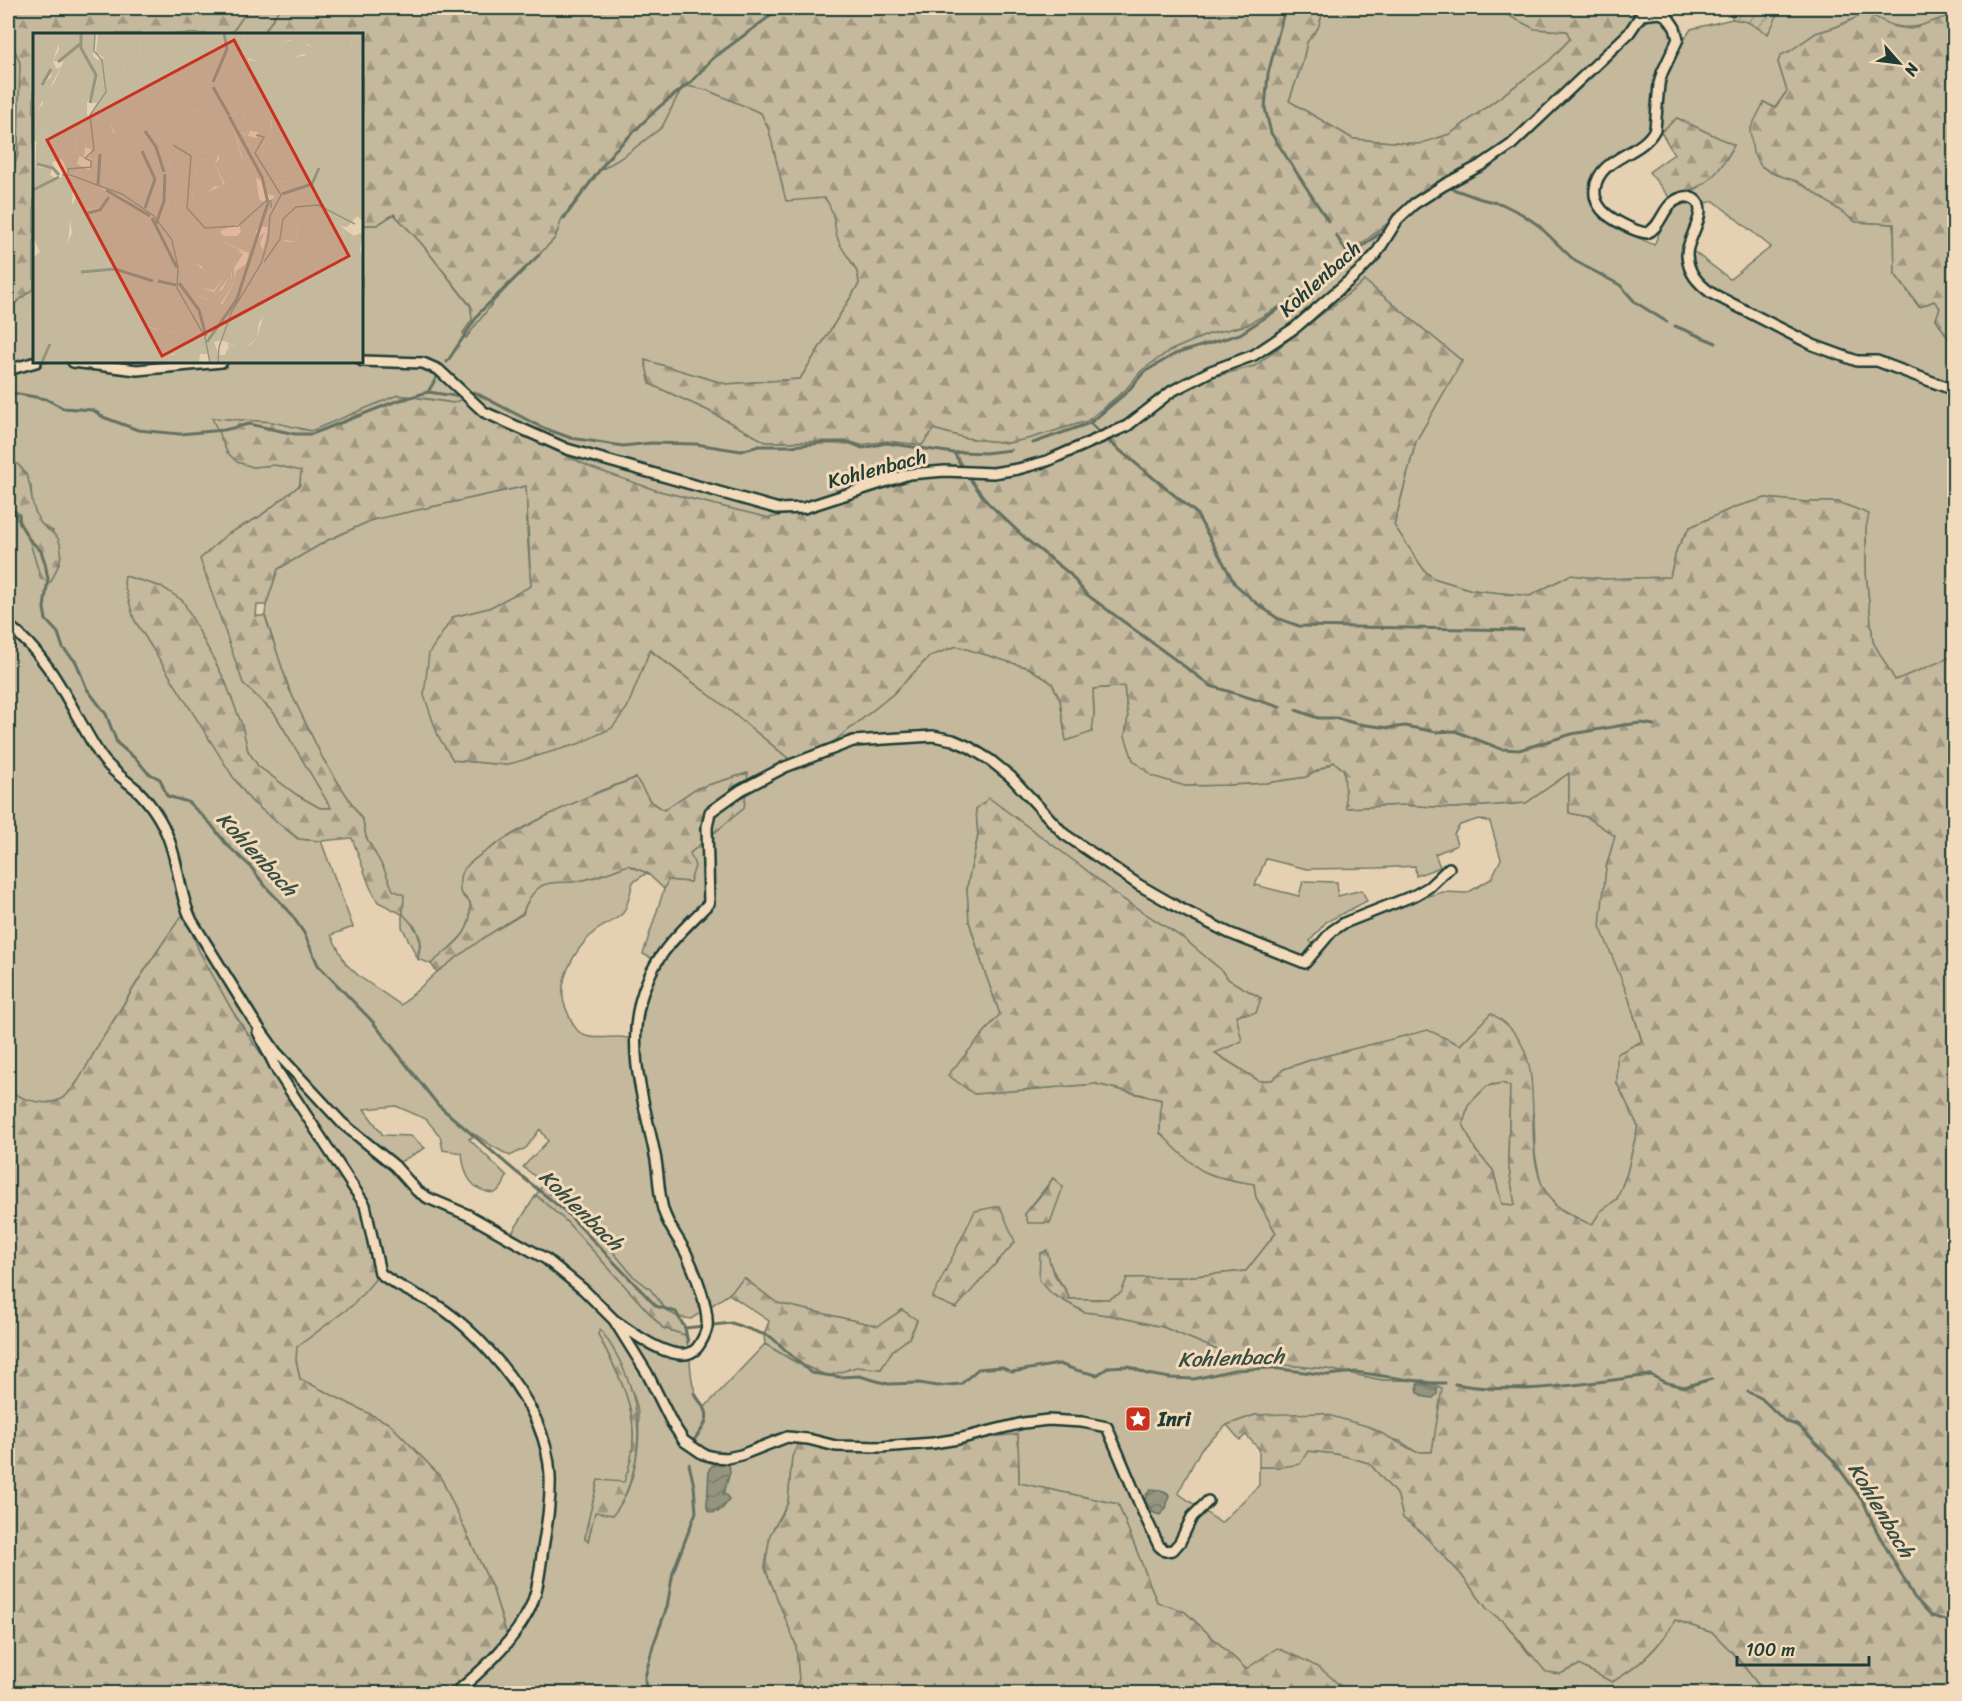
<svg xmlns="http://www.w3.org/2000/svg" width="1962" height="1701" font-family="Sriracha,sans-serif">
	<style>
		.grass { fill: #c4b89d; stroke: #727a68; stroke-width: 1.5; fill-rule: evenodd }
		.forest { fill: url(#forest-firs); stroke: #727a68; stroke-width: 1.5; fill-rule: evenodd }
		.garden { fill: url(#garden-furrows); stroke: #727a68; stroke-width: 1.5 }
		.water { fill: url(#water-waves); stroke: #657161; stroke-width: 1.5 }
		.lines { fill: none; stroke-linecap: round; stroke-linejoin: round }
		.stream { stroke: #657161; stroke-width: 3 }
		.minor-casing { stroke: #1f3d34; stroke-width: 14 }
		.minor { stroke: #f2daba; stroke-width: 9 }
		.labels { text-anchor: middle; dominant-baseline: central; stroke-width: 6; stroke-linejoin: round; paint-order: stroke }
		.street-label { font-size: 20px; fill: #1f3d34; stroke: #f2daba }
		.poi-label { font-size: 20px; font-weight: bold; fill: #1f3d34; stroke: #f2daba; text-anchor: start }
		.water-label { font-size: 21px; font-style: italic; fill: #364e43; stroke: #f2daba }
		.inset-river { fill: none; stroke: #94947f; stroke-width: 3 }
		.inset-road { fill: none; stroke: #969680; stroke-width: 1.5 }
		.view { fill: #c8321e; fill-opacity: 0.15; stroke: #c8321e; stroke-width: 3 }
		.inset-edge { fill: none; stroke: #1f3d34; stroke-width: 3 }
	</style>
	<defs>
		<pattern id="forest-firs" width="22" height="20" patternUnits="userSpaceOnUse" patternTransform="scale(1.5)"><rect width="22" height="20" fill="#c4b89d"/><path d="M5 1l3.5 6h-7zM16 11l3.5 6h-7z" fill="#9f9781"/></pattern>
		<pattern id="garden-furrows" width="10" height="10" patternUnits="userSpaceOnUse" patternTransform="scale(1.5)"><rect width="10" height="10" fill="#c4b89d"/><path d="M-1 1l2-2M0 10L10 0M9 11l2-2" fill="none" stroke="#9f9781"/></pattern>
		<pattern id="water-waves" width="16" height="10" patternUnits="userSpaceOnUse" patternTransform="scale(1.5)"><rect width="16" height="10" fill="#94947f"/><path d="M0 5q4-4 8 0t8 0" fill="none" stroke="#787a69"/></pattern>
	</defs>
	<rect width="100%" height="100%" fill="#e5d1b2"/>
	<filter id="ink" filterUnits="userSpaceOnUse"><feTurbulence type="fractalNoise" baseFrequency=".0167" numOctaves="2"/><feDisplacementMap in="SourceGraphic" scale="12" xChannelSelector="R" yChannelSelector="G"/><feConvolveMatrix kernelMatrix="1 2 1 2 8 2 1 2 1" color-interpolation-filters="sRGB"/></filter>
	<g filter="url(#ink)">
		<g class="grass">
			<path d="M249,8H280L263,34H231Z"/>
			<path d="M1324,8H1494L1535,29L1567,31L1570,39L1549,61L1450,134L1419,144L1353,139L1289,101L1302,64L1307,42L1318,28Z"/>
			<path d="M1781,8H1954V14C1910,32 1906,31 1862,15L1836,27L1816,33L1790,51L1781,55L1778,62L1787,91L1775,108L1764,102L1761,166L1772,173L1796,181L1808,188L1856,222L1894,224L1895,274L1919,307L1934,301L1940,308L1936,319L1954,347V656L1895,681L1873,643L1866,573V528L1868,514L1838,502H1805L1766,498L1735,507L1690,527L1677,548L1670,577L1604,579L1570,575L1530,596L1472,590L1433,578L1424,570L1394,526L1416,441L1462,361L1365,281L1255,366L1202,380L1160,404L1121,435L1079,454L1002,475L897,479L804,511L769,518L655,490L592,468L496,422L476,407L430,399L398,395L311,431L272,422L213,418L227,452L253,467L274,465L301,470L300,485L259,517L226,535L243,683L275,714L332,808H320L297,795L258,766L248,751L240,721L225,681L183,601L162,587L125,576L134,619L237,782L251,801L298,839L321,841L353,927L331,935L346,964L360,977L401,1005L437,972L486,936L523,914C525,904 532,892 541,886C553,879 570,884 583,880C599,877 613,870 628,865L647,873L633,882C630,892 629,904 623,913C616,921 601,926 593,933C573,952 554,985 567,1011C571,1020 575,1032 586,1036C596,1039 607,1037 618,1037C625,1037 633,1039 640,1041C643,1011 648,990 661,963L643,954L667,880L690,882V853L744,808L747,773L695,789L664,810L650,801L635,778L600,791L536,821L504,839L475,859L463,897L470,902C474,935 453,944 431,964L418,959L421,941L416,928L402,914L384,869L366,837L363,821L323,759L289,689L265,616L266,605L278,569L328,540L372,520L527,486V530L531,587L489,608L453,617V760L506,765L627,708L649,650L723,705L793,762L832,743L893,694L930,656L957,646L1029,668L1052,683L1060,700L1066,740L1094,715L1093,689L1124,686L1128,717L1125,736L1185,786L1228,785L1266,783L1306,777L1334,762L1344,770L1347,808L1402,805L1453,808L1526,803L1569,773V813L1587,817L1615,836L1606,868L1604,896L1628,996L1642,1042L1617,1083L1638,1126L1627,1173L1617,1199L1600,1212L1592,1226L1557,1207L1541,1185L1535,1154L1534,1116L1491,1014L1460,1045L1428,1031L1317,1058L1284,1069L1272,1080L1259,1081L1215,1053L1236,1014L1261,998L1229,980L1220,969L1183,938L1122,899L1081,866L1048,843L976,809L978,836L967,887L969,921L984,970L1000,1014L974,1094L1096,1084L1161,1100L1160,1133L1202,1170L1221,1177L1254,1184L1256,1197L1276,1233L1246,1271L1184,1277L1127,1278L1122,1293L1109,1299H1069C1066,1286 1061,1285 1055,1274C1050,1267 1049,1259 1047,1251L1052,1294L1084,1312L1109,1315L1163,1327L1244,1361L1327,1369L1383,1380H1423L1443,1388L1432,1452H1416L1400,1441L1255,1415L1227,1425L1201,1449L1178,1493L1221,1523L1259,1485V1467H1282L1308,1451L1337,1454L1369,1463L1398,1496L1403,1518L1419,1530L1460,1573L1488,1610L1505,1623L1529,1654L1560,1674L1579,1665L1612,1682C1639,1667 1660,1648 1675,1620L1713,1633L1735,1655L1765,1693H1345L1338,1683L1246,1669L1185,1612L1157,1602L1118,1504L1019,1483L1018,1435L792,1457L788,1503L770,1535L765,1568L796,1645L799,1679L794,1693H439L476,1671L508,1639L493,1590L440,1476L390,1424L300,1379L296,1360V1347L354,1304L268,1065L233,1012L199,951L184,914C153,954 127,998 101,1041C90,1057 77,1092 59,1100C44,1107 19,1099 8,1089V493L16,517L29,539L41,578L53,531L41,524L32,507L31,486L14,461L8,458V309L34,288V362H79L116,370L190,362H362V225H377L394,214L422,244L471,307L472,320L463,333L466,338L494,301L555,238L562,218L599,171L624,156L662,127L683,85L707,90L761,113L769,130L833,208L839,242L859,274V284L800,379L726,384L645,360L650,384L707,410L766,442L849,441L861,445L887,441L922,445L933,429L966,438L1008,443L1031,438L1087,421L1094,418L1126,389L1141,371L1169,351L1209,334L1247,325L1289,301L1389,222L1415,197L1482,159L1532,121L1626,29H1639C1656,7 1679,23 1670,49L1676,52L1691,29L1732,19H1740L1748,22L1768,33ZM1677,118L1734,145C1725,165 1712,180 1693,191L1707,203L1714,201L1771,247L1730,279L1685,245C1689,233 1701,215 1693,205C1670,198 1662,228 1654,245C1629,233 1586,221 1590,186C1591,177 1597,168 1605,162C1614,154 1628,151 1638,144C1643,141 1647,135 1650,130L1661,132ZM1479,819L1490,822L1501,859L1491,879L1467,893L1443,892L1417,899L1325,935L1316,946L1310,941L1326,922L1367,901L1362,890L1338,896L1337,882L1303,881L1299,896L1255,885L1266,859L1307,869L1378,868L1415,866L1416,876L1440,867L1435,854L1457,845L1454,834L1460,825ZM396,1106L426,1119L440,1136L443,1150L462,1153C464,1175 471,1192 495,1193L502,1187L507,1176L469,1139L476,1135L492,1146L510,1156L526,1148L540,1129L548,1141L523,1167L544,1183L600,1236L633,1276L650,1289L667,1311L678,1317L691,1319L729,1294L744,1278L777,1303L878,1326L902,1310L917,1321L909,1338L892,1351L881,1369L856,1367L828,1376L795,1362L765,1344L705,1407C684,1384 695,1361 685,1335L663,1328L567,1222L536,1195L510,1236L417,1188L398,1163L425,1148L411,1136L383,1135L364,1109ZM1053,1178L1063,1187L1055,1205L1025,1214ZM598,1334C613,1345 615,1351 622,1368C628,1382 636,1397 638,1412C641,1444 635,1491 612,1515L595,1511L588,1541L585,1539L587,1526L598,1481L624,1483C647,1424 624,1386 598,1334ZM730,1472L723,1495L729,1500L718,1512L707,1507L708,1496Z"/>
			<path d="M14,48L20,63L18,154L8,185V56Z"/>
			<path d="M1502,1083L1510,1085L1508,1162L1515,1205L1502,1204L1493,1170L1476,1151L1463,1124L1468,1105L1487,1086Z"/>
		</g>
		<g class="forest">
			<path d="M8,8H249L231,34H34V288L8,309V185L18,154L20,63L14,48L8,56Z"/>
			<path d="M280,8H1324L1318,28L1307,42L1302,64L1289,101L1353,139L1419,144L1450,134L1549,61L1570,39L1567,31L1535,29L1494,8H1638L1626,29L1617,40L1532,121L1482,159L1415,197L1389,222L1289,301L1247,325L1209,334L1169,351L1141,371L1126,389L1087,421L1031,438L1008,443L966,438L934,429L922,445L887,441L861,445L848,441L766,442L707,410L650,384L645,360L726,384L800,379L859,284C859,265 846,258 839,242C832,225 837,215 825,198L786,201L769,130L761,113L707,90L683,85L662,127L624,156L599,171L562,218L555,238L494,301L466,338L463,333L472,320L471,306L422,244L394,214L377,225H362V34H263Z"/>
			<path d="M1954,14V347L1936,319L1940,308L1934,301L1920,307L1895,274L1894,224L1856,222L1808,188L1796,181L1772,173L1761,166L1753,153L1750,130L1764,102L1775,108L1787,91L1778,62L1781,55L1790,51L1816,33L1836,27L1862,15L1873,16L1895,27L1911,29Z"/>
			<path d="M1677,118L1734,145C1716,179 1706,187 1669,197L1649,172L1674,154L1661,132Z"/>
			<path d="M1365,281L1462,361L1416,441L1394,525L1424,570L1433,578L1472,590L1530,596L1570,575L1604,579L1670,577L1677,548L1690,527L1735,507L1766,498L1805,502H1838L1869,514L1866,528V573L1873,642L1895,680L1954,656V1693H1765L1735,1655L1713,1633L1675,1620C1659,1648 1639,1666 1612,1682L1579,1665L1560,1674L1546,1672L1505,1623L1488,1610L1460,1573L1419,1530L1403,1518L1398,1496L1369,1463L1337,1454L1308,1451L1300,1464L1282,1467H1259V1449L1246,1435L1240,1440L1227,1425L1255,1415L1321,1413L1370,1427L1416,1452H1432L1442,1388L1423,1380H1383L1327,1369L1244,1361L1163,1327L1109,1315L1084,1312L1052,1294L1039,1280L1040,1254L1047,1250C1049,1259 1050,1266 1054,1274C1060,1285 1066,1287 1069,1299H1109L1121,1293L1127,1278L1184,1277L1246,1271L1276,1233L1256,1197L1254,1184C1238,1181 1218,1179 1203,1171C1187,1162 1173,1145 1160,1133L1161,1099L1096,1084L974,1094L948,1075L1000,1014L984,970L969,921L967,887L978,836L976,809L989,798L1081,866L1121,898L1183,938L1220,969L1229,980L1261,998L1256,1013L1236,1015L1242,1041L1215,1053L1259,1081L1272,1080L1284,1069L1317,1058L1428,1030L1460,1045L1491,1013C1496,1017 1502,1020 1506,1024C1557,1069 1510,1159 1556,1206C1565,1214 1581,1220 1592,1225L1600,1212L1617,1199L1627,1173L1638,1126L1617,1083V1054L1642,1041L1628,996L1600,926L1606,868L1615,836L1587,817L1569,813V773L1526,803L1453,808L1402,805L1346,808L1344,770L1334,762L1306,777L1266,783L1228,785L1185,786L1152,776L1133,760L1125,736L1128,717L1124,686L1093,689L1094,715L1092,732L1066,741L1060,700L1052,683L1029,668L957,646L930,656L893,694L832,743L793,762L723,705L650,650L627,708L612,728L578,744L506,765L453,760L438,736L424,695L429,653L453,617L489,608L531,586L526,486L372,520L328,540L278,569L266,605H257L256,616H265L289,689L323,759L363,821L366,837L384,869L393,890L404,895L403,914C419,931 422,936 418,959L402,927V914L378,902L370,887L352,838L321,841L299,839L251,801L233,777L134,619L124,584L125,576L162,587L183,601L225,681L242,725L248,751L258,766L297,795L320,808H331L275,714L243,683L200,559L226,535L259,517L300,485L301,471L275,465L253,467L237,462L227,452L212,418L272,422L311,431L398,395L453,403L467,397L476,407L496,422L592,468L655,490L769,518L804,511L897,479L924,478L964,473L1002,475L1079,454L1121,435L1160,404L1202,380L1255,366ZM1502,1083L1510,1086L1508,1162L1515,1205L1502,1204L1493,1170L1476,1151L1463,1124L1468,1105L1487,1086Z"/>
			<path d="M8,458C40,475 24,496 40,522C47,533 60,531 61,550C62,561 55,572 51,582L41,579L29,539L16,517L8,493Z"/>
			<path d="M748,773L744,808L690,853L695,866L690,882L668,880L664,889L647,873L628,865C612,871 596,878 578,881C566,884 552,880 541,886C532,892 525,904 523,913L486,936L437,972L431,964C453,944 474,935 470,902L460,892C460,887 459,879 461,874C465,865 478,857 485,852C531,820 584,797 636,778L650,801L664,810L695,789Z"/>
			<path d="M184,913L199,951L233,1012L330,1156L363,1212L378,1276L354,1304L297,1347L296,1360L300,1379L390,1424L440,1476L493,1590L508,1639L476,1671L439,1694L8,1693V1089C19,1099 45,1107 59,1100C77,1092 90,1057 101,1041C128,998 153,954 184,913Z"/>
			<path d="M1053,1178L1063,1187L1050,1223H1028L1025,1214L1046,1189Z"/>
			<path d="M544,1183L600,1236L633,1276L650,1289L667,1311L678,1317L685,1328V1335L663,1328L567,1222L536,1195Z"/>
			<path d="M1000,1206L1015,1242L956,1308L932,1298L975,1211Z"/>
			<path d="M744,1278L777,1303L878,1326L902,1310L917,1320L909,1338L892,1351L881,1369L856,1367L828,1376L796,1362L765,1344L764,1335L769,1321L729,1294Z"/>
			<path d="M600,1329C634,1375 648,1428 630,1482C626,1494 621,1506 613,1515L595,1512L588,1541L585,1539L587,1526L598,1480L624,1482C647,1425 624,1385 598,1334Z"/>
			<path d="M1018,1434L1019,1483L1118,1504L1157,1602L1185,1612L1246,1669L1277,1648C1303,1659 1329,1669 1345,1693H794L799,1679L796,1645L765,1568L770,1535L788,1503L792,1457L800,1439L831,1447L941,1443Z"/>
		</g>
		<path class="garden" d="M1733,8H1781L1768,34L1748,22L1732,19Z"/>
		<g class="water">
			<path d="M1420,1382L1437,1388V1394L1433,1398L1425,1397L1418,1393L1417,1385Z"/>
			<path d="M716,1462H729L730,1472L723,1495H727L729,1500L722,1509L713,1513L708,1511L707,1507L709,1469Z"/>
			<path d="M1151,1489L1161,1490L1169,1495L1166,1509L1160,1515L1154,1513L1145,1501L1146,1495Z"/>
		</g>
		<g class="lines">
			<g class="stream">
				<path d="M1285,8L1268,74L1265,108L1271,133L1328,221"/>
				<path d="M1633,16L1636,8"/>
				<path d="M1554,111L1605,64L1629,39"/>
				<path d="M1447,187L1481,199L1502,204L1522,214L1538,225L1575,261L1620,285L1635,302L1667,322"/>
				<path d="M564,218L613,152L659,107L692,81L712,59L781,8"/>
				<path d="M1336,235L1349,256"/>
				<path d="M1675,326L1716,343"/>
				<path d="M447,362L480,312L539,255"/>
				<path d="M8,392L46,399L63,408L93,410L103,417L138,430L180,434L224,430L249,424L295,434H312L394,402L428,392L455,396"/>
				<path d="M428,392L438,375"/>
				<path d="M474,392L541,427L571,438L623,446L651,443L696,444L741,451L759,446H791L822,443H850L863,448L886,443L954,453L962,452L985,453L1011,450"/>
				<path d="M1090,423L1101,434"/>
				<path d="M1106,439L1196,513L1235,584L1255,602L1277,618L1299,626L1523,630"/>
				<path d="M1033,443L1090,423L1128,391L1144,372L1175,354L1240,334L1289,302L1388,227"/>
				<path d="M955,454L963,469"/>
				<path d="M967,475L987,502L1027,540L1070,574L1086,594L1211,686L1280,707"/>
				<path d="M8,487L13,510L19,515L20,524L29,539L41,551L45,563L48,579L44,608L46,620L58,633L63,648L76,662L87,689L106,714L117,743L137,760L148,773L160,779L167,796L188,802L210,823L227,845L250,866L266,887L289,911L304,933L318,965L372,1021L438,1105L515,1171L565,1211L656,1306L676,1312L685,1328L732,1323L771,1337L811,1373L840,1377L859,1376L888,1384L919,1383L937,1386L961,1384L978,1369L1001,1367L1012,1372L1059,1364L1076,1370L1097,1375L1109,1367L1128,1366L1147,1374L1170,1378L1194,1379L1234,1370L1271,1368L1328,1375L1356,1372L1431,1383H1445"/>
				<path d="M1296,710L1318,718H1336L1358,724L1389,728L1405,726L1436,732L1455,731L1501,749L1519,750L1572,734L1624,725L1641,723L1654,725"/>
				<path d="M685,1328L688,1342"/>
				<path d="M1455,1384C1520,1396 1586,1383 1651,1375L1664,1382L1684,1387L1712,1379"/>
				<path d="M1748,1392L1761,1398L1785,1421L1799,1426L1833,1460L1864,1503L1875,1528L1914,1597L1932,1616L1954,1623"/>
				<path d="M694,1440C700,1432 711,1420 705,1409C702,1403 697,1399 694,1393"/>
				<path d="M646,1694L645,1677L653,1646L667,1607L673,1572L696,1512L694,1486L689,1464"/>
			</g>
			<defs>
				<g id="minor">
					<path d="M1641,15L1660,13L1667,16L1675,28L1678,39L1662,73L1659,84L1655,129C1642,156 1599,156 1595,189C1594,196 1597,204 1602,210C1610,219 1635,232 1647,233C1663,226 1662,204 1681,198C1685,196 1690,197 1694,199C1711,210 1686,239 1687,255C1688,273 1698,283 1711,293L1813,345L1857,361H1877L1954,390"/>
					<path d="M362,361L423,363L439,370L484,412L567,449L779,509L804,508L909,474L945,471L993,473L1018,469L1047,461L1127,426L1172,391L1211,371L1254,355L1296,327L1359,272L1376,254L1398,219L1414,204L1444,185L1483,164L1511,145L1629,33L1641,15L1643,8"/>
					<path d="M73,362L137,370L222,362"/>
					<path d="M8,370L36,362"/>
					<path d="M8,625C55,662 69,707 100,755C109,769 123,778 136,789C147,799 159,816 165,830C179,859 178,893 192,921L254,1021L276,1052L342,1123L395,1166L417,1191L428,1198L468,1215L546,1259L584,1290L614,1320L647,1373L672,1423L684,1441L703,1454L714,1457L727,1458L741,1455L787,1437L808,1439L836,1446L881,1447L933,1443L958,1439L1023,1423L1048,1420L1082,1422L1107,1427L1143,1512L1159,1546L1165,1551L1173,1550L1180,1542L1192,1517L1208,1501"/>
					<path d="M258,1032L278,1072L365,1205L380,1273C397,1287 416,1294 435,1304C450,1313 465,1326 477,1338C513,1375 548,1422 550,1476C551,1500 547,1524 543,1548C540,1569 538,1595 527,1614C510,1645 482,1671 454,1694"/>
					<path d="M617,1322C634,1334 679,1368 697,1348C701,1343 706,1333 707,1327C709,1307 695,1272 686,1253C679,1239 667,1225 663,1209C658,1192 659,1173 655,1155C645,1105 627,1054 640,1002C644,986 653,966 663,953C674,937 695,918 709,903L707,827L710,812L741,790L785,767L853,741L933,736L953,740L969,747L990,760L1011,777L1064,834L1139,885L1181,909L1229,933L1305,963L1332,931L1344,923L1415,895L1429,887L1449,868"/>
				</g>
			</defs>
			<use href="#minor" class="minor-casing"/>
			<use href="#minor" class="minor"/>
		</g>
	</g>
	<defs>
		<symbol id="sight-square" viewBox="-11 -11 22 22"><rect x="-9" y="-9" width="18" height="18" rx="4" fill="#c8321e" stroke="#f2daba"/><path d="M0-6L1.8-2.2L6-1.7L2.9 1.2L3.7 5.4L0 3.3L-3.7 5.4L-2.9 1.2L-6-1.7L-1.8-2.2Z" fill="#fff"/></symbol>
	</defs>
	<g fill-rule="evenodd">
		<use href="#sight-square" x="1123" y="1404" width="30" height="30"/>
	</g>
	<g class="labels">
		<g class="street-label">
			<text transform="translate(1320 279) rotate(-42)">Kohlenbach</text>
			<text transform="translate(877 469) rotate(-15)">Kohlenbach</text>
		</g>
		<g class="poi-label">
			<text x="1158" y="1419">Inri</text>
		</g>
		<g class="water-label">
			<text transform="translate(257 854) rotate(47)">Kohlenbach</text>
			<text transform="translate(581 1210) rotate(44)">Kohlenbach</text>
			<text transform="translate(1231 1358) rotate(-2)">Kohlenbach</text>
			<text transform="translate(1881 1510) rotate(59)">Kohlenbach</text>
		</g>
	</g>
	<g transform="translate(33 33)">
		<rect width="330" height="330" fill="#e5d1b2"/>
		<path d="M24,0H63L60,23L64,27L72,25L63,20L65,0H108L107,22L95,28L90,36L86,69L93,74L77,91L80,99L95,105L105,119L109,131L105,139L95,141L96,163L116,177L141,208L145,248L162,274L163,262L174,267L190,256L198,239V249L184,267L189,272L202,248L203,238L213,231L216,220L195,211L187,203H204L208,199L206,191L196,194L179,202L177,207L210,221L181,257L169,255L151,236L162,230L170,237L162,213L166,191L144,180L142,167L148,162L139,159L144,156L146,146L135,131L139,127L122,105L126,96L137,92L147,81L171,76L169,84L153,97L174,121V127L165,126L159,167L192,151L182,131L186,126V115L190,110L196,111L210,127L197,83L205,80L211,102L224,105L225,99L217,98L210,87L222,53L219,47L209,44L212,0H220L215,27L225,28L233,44L239,72L237,102L229,112L232,124L227,127L243,150L256,147L267,137L291,131L303,158L299,162L324,183L314,194L307,193L321,203L330,199L327,217L329,226L327,229L315,216L311,201L279,171L265,188L263,209L252,207L237,219L219,249L244,251L248,257L226,290L224,305L210,316L188,307L181,309L186,322H192L195,315L198,318L200,330H178L174,321H167L166,330H135L137,322H143L135,317L145,312H159L167,306L148,298L131,299L112,292L136,285L129,267L136,251L97,240V232L110,212H124L133,229L132,212L117,184L87,163L36,141L29,126L19,129L21,135L4,131L5,134L19,136L17,142L26,147L14,155L0,177L4,97L12,98L22,117L31,124L44,119L43,101L54,85L52,81L56,83L64,70H57L64,49L56,26L45,19L35,29L20,28L26,17ZM52,114L58,116L57,123H53L59,127L56,137L44,131L46,123L51,125ZM223,144L232,151V160L242,163L236,169L229,194H235L230,217L227,210L232,199L226,204L222,197H227L234,171L226,166ZM324,0H330V33L317,12ZM262,7L281,15L290,26L286,31L271,21L261,24L245,18L250,9ZM28,34L5,76L18,91L9,95L3,89L0,97L3,38L13,40L11,50L18,44L19,37ZM41,148L62,158L65,175L50,177L53,185L46,201L48,207L35,210L39,200L36,177L42,167Z" fill="#c4b89d" fill-rule="evenodd"/>
		<path d="M0,0H24L27,6L20,28L23,35L10,50L13,40L3,38L4,58L0,63ZM108,0H212L209,43L220,47L222,55L210,86L217,98L214,104L207,95L205,80L197,83L210,130L209,134H205L207,125L196,111L190,110L182,131L192,155L182,153L170,164L159,167L165,126L173,127L174,121L153,97L169,84L170,76L147,81L137,92L126,96L123,105L133,116L139,127L135,131L146,146V154L139,159L148,162L142,167L144,180L166,191L162,213H173L186,228L176,237L162,230L152,237L169,255L181,259L204,226L210,221L201,235L202,248L185,275L184,267L198,250L199,239L179,268L163,262L166,270L162,275L145,248L141,208L116,177L80,156L83,141L105,139L109,131L95,105L83,102L77,91L76,87L93,75L81,66L77,57L94,30L81,34L69,30L94,28L107,22ZM220,0H324L317,11L330,33V188L299,162L303,158L291,131L267,137L256,147L240,150L227,127L232,124L229,112L237,102L239,88L235,86L239,72L234,65L233,44L225,28L214,25ZM257,7L267,15L274,11L281,15L290,26L286,31L276,22L261,24L245,18L250,9ZM48,17L62,34L64,49L54,70V85L43,101L44,119L31,124L22,117L12,98L4,97V107L0,110V93L4,89L9,95L18,91L5,76L10,71L9,62L21,50L30,30ZM31,142L60,150L117,184L133,213V229L131,231L124,213L110,212L97,232V240L139,252L129,266L137,285L112,293L131,299L148,298L167,306L168,313L145,312L134,318L143,320L137,322L135,330H0V225L7,219L0,204V177L14,155ZM41,148L62,158L65,175L48,178L47,183L53,185L46,197L47,207L35,210ZM279,171L293,178L311,201L315,216L327,229L330,211V330H200L195,311L210,315L218,311L224,305L234,271L248,257L244,251L219,249L244,208L263,209L265,188ZM174,194L186,195L193,210L210,219L192,218L177,207L179,202L170,195Z" fill="#c4b89d" fill-rule="evenodd"/>
		<path class="inset-river" d="M48,0V15L63,42L57,70M25,29L47,11M180,49L194,16L191,0M9,52L18,36M180,54L196,82M112,98L123,114L131,139M109,118L122,146L112,175M4,131L20,135L26,142M65,152L67,121M0,157L26,144M73,157L117,183M249,161L279,151L286,135M52,181L67,177L76,164M119,185L144,235M123,191L131,168L132,141M48,239L82,236L120,248M125,248L143,252M146,250L166,277L173,303M174,309L204,266L235,170L229,144L196,83M9,329L17,311"/>
		<path class="inset-road" d="M140,112L158,123L154,175L172,195L205,193L234,167L238,168V175M35,141V136L58,134V128L52,125L61,117L57,82L73,59L69,27L61,18L62,0M29,142H37L89,161L121,183L139,207L145,234L144,255L172,304L177,330M231,229L247,206L250,186L263,174L285,172L322,191M185,330L186,314L199,278L228,231L235,207L237,183L248,162L222,120L231,104L223,102"/>
		<path class="view" d="M201,7L316,223L129,323L14,107Z"/>
		<rect width="330" height="330" class="inset-edge"/>
	</g>
	<rect width="1962" height="1701" fill="none" stroke="#f2daba" stroke-width="30"/>
	<rect x="15" y="15" width="1932" height="1671" fill="none" stroke="#1f3d34" stroke-width="2" filter="url(#ink)"/>
	<g transform="translate(1899 63) rotate(118)" stroke="#f2daba" stroke-width="4.5" paint-order="stroke">
	<path d="M0-4.5L10 22L0 15L-10 22Z" fill="#1f3d34"/>
	<text y="-9" font-size="16" font-weight="bold" text-anchor="middle" fill="#1f3d34">N</text>
	</g>
	<path d="M1737 1656v9h132v-9" fill="none" stroke="#1f3d34" stroke-width="3"/>
	<text x="1746" y="1656" font-size="18" fill="#1f3d34" stroke="#f2daba" stroke-width="4.5" paint-order="stroke">100 m</text>
</svg>
